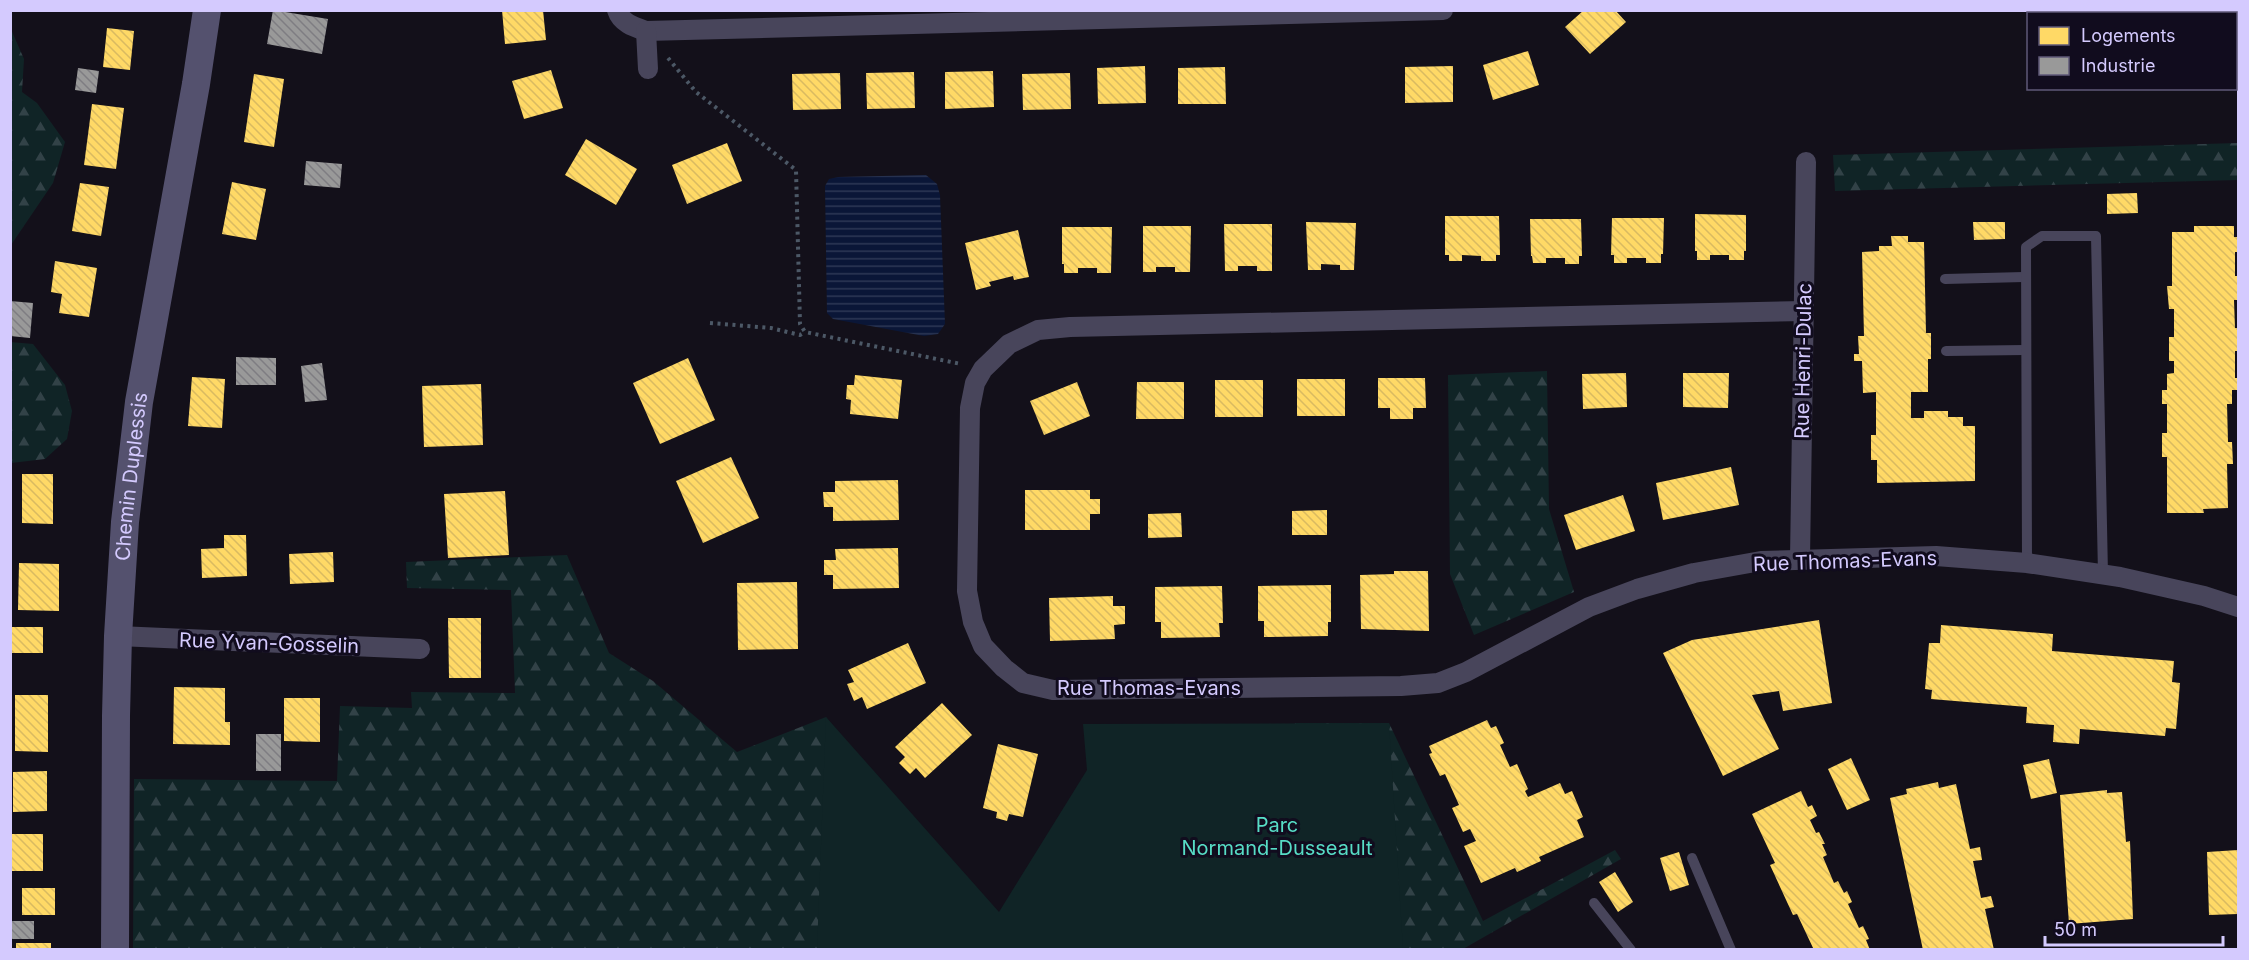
<svg xmlns="http://www.w3.org/2000/svg" width="2249" height="960" font-family="Inter,sans-serif">
	<style>
		.forest { fill: url(#forest-firs) }
		.park { fill: #102426 }
		.water { fill: url(#water-rules) }
		.homes { fill: url(#homes-back-hatch) }
		.industry { fill: url(#industry-back-hatch) }
		.lines { fill: none; stroke-linecap: round; stroke-linejoin: round }
		.path { stroke: #4c5866; stroke-width: 4; stroke-dasharray: 3 4.5; stroke-linecap: butt }
		.lane { stroke: #48455b; stroke-width: 10 }
		.street { stroke: #48455b; stroke-width: 20 }
		.secondary { stroke: #54516e; stroke-width: 28 }
		.labels { text-anchor: middle; dominant-baseline: central; stroke-width: 6; stroke-linejoin: round; paint-order: stroke }
		.street-label { font-size: 20px; fill: #d4cafe; stroke: #110c1e }
		.park-label { font-size: 20px; fill: #57ddc6; stroke: #110c1e }
	</style>
	<defs>
		<pattern id="forest-firs" width="22" height="20" patternUnits="userSpaceOnUse" patternTransform="scale(1.5)"><rect width="22" height="20" fill="#102426"/><path d="M5 1l3.5 6h-7zM16 11l3.5 6h-7z" fill="#324247"/></pattern>
		<pattern id="water-rules" width="6" height="5" patternUnits="userSpaceOnUse" patternTransform="scale(1.5)"><rect width="6" height="5" fill="#0a1637"/><path d="M0 2.5h6" fill="none" stroke="#2d3755"/></pattern>
		<pattern id="homes-back-hatch" width="6" height="6" patternUnits="userSpaceOnUse" patternTransform="scale(1.5)"><rect width="6" height="6" fill="#ffd966"/><path d="M-1 5l2 2M0 0l6 6M5-1l2 2" fill="none" stroke="#d9ba61"/></pattern>
		<pattern id="industry-back-hatch" width="6" height="6" patternUnits="userSpaceOnUse" patternTransform="scale(1.5)"><rect width="6" height="6" fill="#999"/><path d="M-1 5l2 2M0 0l6 6M5-1l2 2" fill="none" stroke="#7e7d82"/></pattern>
	</defs>
	<rect width="100%" height="100%" fill="#13101a"/>
	<g class="forest">
		<path d="M10,27L24,59L22,92L37,103L65,142L53,183L11,245Z"/>
		<path d="M2238,143V180L1835,191L1833,155Z"/>
		<path d="M10,342L33,344L65,385L72,411L67,439L45,459L11,463Z"/>
		<path d="M1547,371L1549,509L1574,592L1474,635L1450,574L1448,375Z"/>
		<path d="M567,555L609,653L653,681L737,752L826,717L907,829L999,913L1296,723H1389L1483,921L1615,850L1621,859L1463,949L133,950L134,779L337,781L340,706L412,708L411,692L515,693L511,590L407,588L406,562Z"/>
	</g>
	<path class="park" d="M826,717L999,912L1087,770L1083,724L1389,723L1403,949H817Z"/>
	<path class="water" d="M926,175L937,184L940,195L945,324L938,334L924,336L833,319L827,313L825,186L829,179L838,177Z"/>
	<g class="homes">
		<path d="M502,10H543L546,40L505,44Z"/>
		<path d="M1584,10H1615L1626,22L1590,54L1565,27Z"/>
		<path d="M107,28L134,31L130,70L103,67Z"/>
		<path d="M1528,51L1539,85L1493,100L1483,65Z"/>
		<path d="M1145,66L1146,103L1098,104L1097,68Z"/>
		<path d="M1453,66V102L1405,103V67Z"/>
		<path d="M1225,67L1226,104H1178V68Z"/>
		<path d="M551,70L563,108L524,119L512,81Z"/>
		<path d="M993,71L994,107L945,109V72Z"/>
		<path d="M914,72L915,108L867,109L866,73Z"/>
		<path d="M840,73L841,109L793,110L792,74Z"/>
		<path d="M1070,73L1071,109L1023,110L1022,74Z"/>
		<path d="M254,74L284,79L274,147L244,142Z"/>
		<path d="M92,104L124,108L116,169L84,165Z"/>
		<path d="M586,139L637,169L616,205L565,175Z"/>
		<path d="M727,143L742,181L687,204L672,165Z"/>
		<path d="M232,182L266,189L256,240L222,234Z"/>
		<path d="M80,183L109,187L101,236L72,231Z"/>
		<path d="M2137,193L2138,213L2107,214V194Z"/>
		<path d="M1695,214L1746,215V251H1744V260H1729V255H1710V260H1697V251H1695Z"/>
		<path d="M1445,216H1499L1500,255H1496V261H1481V256L1462,255V261H1449V255H1445Z"/>
		<path d="M1612,218H1664L1663,254H1661V263H1646V258H1627V263H1614V255H1611Z"/>
		<path d="M1530,219H1581L1582,256H1579V264H1565V258H1546V263H1533L1532,256H1531Z"/>
		<path d="M1306,222L1356,223L1354,270H1340V265L1321,264V270H1308Z"/>
		<path d="M1973,222H2005V239L1974,240Z"/>
		<path d="M1224,224H1272V271H1257V266H1238V271H1225Z"/>
		<path d="M1143,226H1191L1190,272H1175V267H1156V272H1143Z"/>
		<path d="M2194,226H2234V237H2238V252H2235V276H2238V300H2234L2235,328H2238V351H2235V378H2238V390H2232V404H2227L2228,442H2232L2233,464H2227L2228,508L2203,509L2204,513H2167V457H2162V433H2167V404H2162V390H2167V374L2174,373V361H2169V337H2174V309H2169L2167,286H2172V232H2194Z"/>
		<path d="M1062,227H1112L1111,273H1097V268H1078V273H1064V264H1062Z"/>
		<path d="M1018,230L1029,277L1014,280L1013,276L989,282L991,286L976,290L965,243Z"/>
		<path d="M1891,236H1908V242H1924L1926,333H1931V359H1928V392H1911V418H1924V411H1948V417H1963V426H1975V481L1877,483V460H1871V435H1876V392L1863,393L1862,361H1854V354H1859L1858,336H1864L1862,252L1879,251V246H1892Z"/>
		<path d="M55,261L97,268L89,317L59,313L62,294L51,292Z"/>
		<path d="M688,358L715,420L660,444L633,383Z"/>
		<path d="M1626,373L1627,407L1583,409L1582,374Z"/>
		<path d="M1683,373H1729L1728,408L1683,407Z"/>
		<path d="M855,375L902,380L898,419L850,414L851,400L846,399L847,385H854Z"/>
		<path d="M192,377L225,379L222,428L188,426Z"/>
		<path d="M1378,378H1425L1426,408H1413V419H1390V408H1378Z"/>
		<rect x="1297" y="379" width="48" height="37"/>
		<rect x="1215" y="380" width="48" height="37"/>
		<path d="M1077,382L1090,416L1044,435L1030,401Z"/>
		<path d="M1137,382H1184V419H1136Z"/>
		<path d="M481,384L483,445L424,447L422,386Z"/>
		<path d="M731,457L759,518L703,543L676,481Z"/>
		<path d="M1731,467L1739,505L1663,520L1656,483Z"/>
		<path d="M22,474H53V524L22,523Z"/>
		<path d="M898,480L899,520L833,521V507H824L823,492H835V481Z"/>
		<path d="M1025,490H1090V499H1100V514H1090V530H1025Z"/>
		<path d="M505,491L509,555L448,558L444,494Z"/>
		<path d="M1623,495L1635,531L1576,550L1564,515Z"/>
		<path d="M1327,510V535H1292V511Z"/>
		<path d="M1181,513L1182,537L1148,538V514Z"/>
		<path d="M224,535H246L247,576L202,578L201,549L224,548Z"/>
		<path d="M898,548L899,588L833,589V575H824V560H836L835,549Z"/>
		<path d="M333,552L334,582L290,584L289,554Z"/>
		<path d="M19,563L59,564V611L18,610Z"/>
		<path d="M1394,571H1428L1429,631L1361,629L1360,575L1394,574Z"/>
		<path d="M797,582L798,649L738,650L737,583Z"/>
		<path d="M1331,585V622H1328V636L1264,637V621H1258V586Z"/>
		<path d="M1222,586L1223,623H1219L1220,637L1161,638V622H1155V587Z"/>
		<path d="M1113,596V606H1125V624L1114,625L1115,639L1050,641L1049,598Z"/>
		<path d="M448,618H481V678H449Z"/>
		<path d="M1819,620L1832,703L1783,711L1779,691L1752,695L1779,749L1723,776L1663,653L1692,640Z"/>
		<path d="M1941,625L2053,634L2052,651L2174,661L2172,682L2180,683L2176,729L2166,728L2165,736L2080,729L2079,744L2053,742L2054,725L2026,723L2027,707L1931,699L1932,690L1925,689L1929,643H1940Z"/>
		<rect x="12" y="627" width="31" height="26"/>
		<path d="M908,643L926,683L867,709L862,697L854,701L847,684L854,682L848,670Z"/>
		<path d="M174,687L225,688V722H230V745L173,744Z"/>
		<path d="M15,695H48V752L15,751Z"/>
		<path d="M284,698H320V742L284,741Z"/>
		<path d="M942,703L972,735L925,778L916,768L910,774L899,763L905,757L895,747Z"/>
		<path d="M1487,720L1491,728L1496,726L1504,743L1500,745L1510,767L1517,764L1528,789L1525,791L1528,797L1560,783L1565,794L1572,791L1583,817L1577,820L1584,837L1539,857L1541,861L1517,872L1515,868L1481,883L1464,846L1476,841L1470,829L1463,832L1452,808L1459,805L1445,774L1440,776L1429,754L1432,753L1429,746Z"/>
		<path d="M998,744L1038,754L1023,817L1009,814L1007,821L996,818L997,812L983,808Z"/>
		<path d="M1851,758L1870,800L1847,810L1828,769Z"/>
		<path d="M2049,759L2057,793L2031,799L2023,765Z"/>
		<path d="M47,771V811L13,812V772Z"/>
		<path d="M1938,782L1939,788L1956,784L1970,849L1980,847L1982,860L1973,861L1981,898L1991,896L1994,907L1985,909L1994,950H1923L1890,798L1907,794L1906,789Z"/>
		<path d="M2107,790V793L2122,792L2126,842L2130,841L2133,919L2069,924L2060,795Z"/>
		<path d="M1801,791L1808,807L1812,805L1817,816L1810,820L1816,833L1819,832L1825,844H1822L1827,855L1823,857L1834,883L1838,881L1844,893L1847,891L1852,902L1848,904L1859,928L1863,926L1869,939L1866,940L1870,950H1814L1797,914L1793,915L1770,865L1775,863L1752,814Z"/>
		<rect x="10" y="834" width="33" height="37"/>
		<path d="M2238,850V914L2209,915L2207,852Z"/>
		<path d="M1679,852L1689,885L1670,891L1660,858Z"/>
		<path d="M1615,872L1633,902L1618,912L1599,882Z"/>
		<rect x="22" y="888" width="33" height="27"/>
		<rect x="16" y="943" width="35" height="7"/>
	</g>
	<g class="industry">
		<path d="M273,10L328,19L322,54L267,44Z"/>
		<path d="M78,68L99,71L96,93L75,90Z"/>
		<path d="M306,161L342,164L340,188L304,185Z"/>
		<path d="M10,301L33,303L30,338L10,336Z"/>
		<path d="M236,357L276,358V385H236Z"/>
		<path d="M322,363L327,400L305,402L301,366Z"/>
		<rect x="256" y="734" width="25" height="37"/>
		<rect x="11" y="921" width="23" height="18"/>
	</g>
	<g class="lines">
		<g class="path">
			<path d="M668,58L696,92L796,170L800,324L805,332L961,364"/>
			<path d="M710,323L771,328L800,335L805,332"/>
		</g>
		<g class="lane">
			<path d="M1945,279L2024,277"/>
			<path d="M1946,351L2025,350"/>
			<path d="M2027,563L2026,247L2042,236H2096L2103,574"/>
			<path d="M1692,858L1731,950"/>
			<path d="M1594,903L1631,950"/>
		</g>
		<g class="street">
			<path d="M617,10C621,23 634,27 646,31L1443,10"/>
			<path d="M646,31L648,69"/>
			<path d="M1804,311L1070,327L1038,330L1009,344L983,369L975,383L970,408L967,591L973,622L983,646L1004,668L1023,683L1053,690L1401,686L1438,683L1466,672L1589,607L1637,589L1694,573L1761,561L1936,556L2027,563L2120,577L2204,596L2238,607"/>
			<path d="M1800,559L1806,162"/>
			<path d="M118,636L420,649"/>
		</g>
		<path class="secondary" id="s1" d="M115,950L116,716L118,636L125,522L139,402L196,84L207,10"/>
	</g>
	<g class="labels">
		<g class="street-label">
			<text transform="translate(1803 361) rotate(-89)">Rue Henri-Dulac</text>
			<text stroke="none"><textPath href="#s1" startOffset="474">Chemin Duplessis</textPath></text>
			<text transform="translate(1845 561) rotate(-2)">Rue Thomas-Evans</text>
			<text transform="translate(269 643) rotate(2)">Rue Yvan-Gosselin</text>
			<text x="1149" y="688">Rue Thomas-Evans</text>
		</g>
		<g class="park-label">
			<text x="1277" y="825">Parc<tspan x="1277" dy="23">Normand-Dusseault</tspan></text>
		</g>
	</g>
	<rect width="2249" height="960" fill="none" stroke="#d4cafe" stroke-width="24"/>
	<rect x="2027" y="12" width="210" height="78" fill="#110c1e" stroke="#5f5878" stroke-width="1.5"/>
	<rect x="2039" y="27" width="30" height="18" fill="#ffd966" stroke="#5f5878" stroke-width="1.5"/>
	<text x="2081" y="42" font-size="18" fill="#d4cafe">Logements</text>
	<rect x="2039" y="57" width="30" height="18" fill="#999999" stroke="#5f5878" stroke-width="1.5"/>
	<text x="2081" y="72" font-size="18" fill="#d4cafe">Industrie</text>
	<path d="M2045 936v9h178v-9" fill="none" stroke="#d4cafe" stroke-width="3"/>
	<text x="2054" y="936" font-size="18" fill="#d4cafe" stroke="#110c1e" stroke-width="4.5" paint-order="stroke">50 m</text>
</svg>
